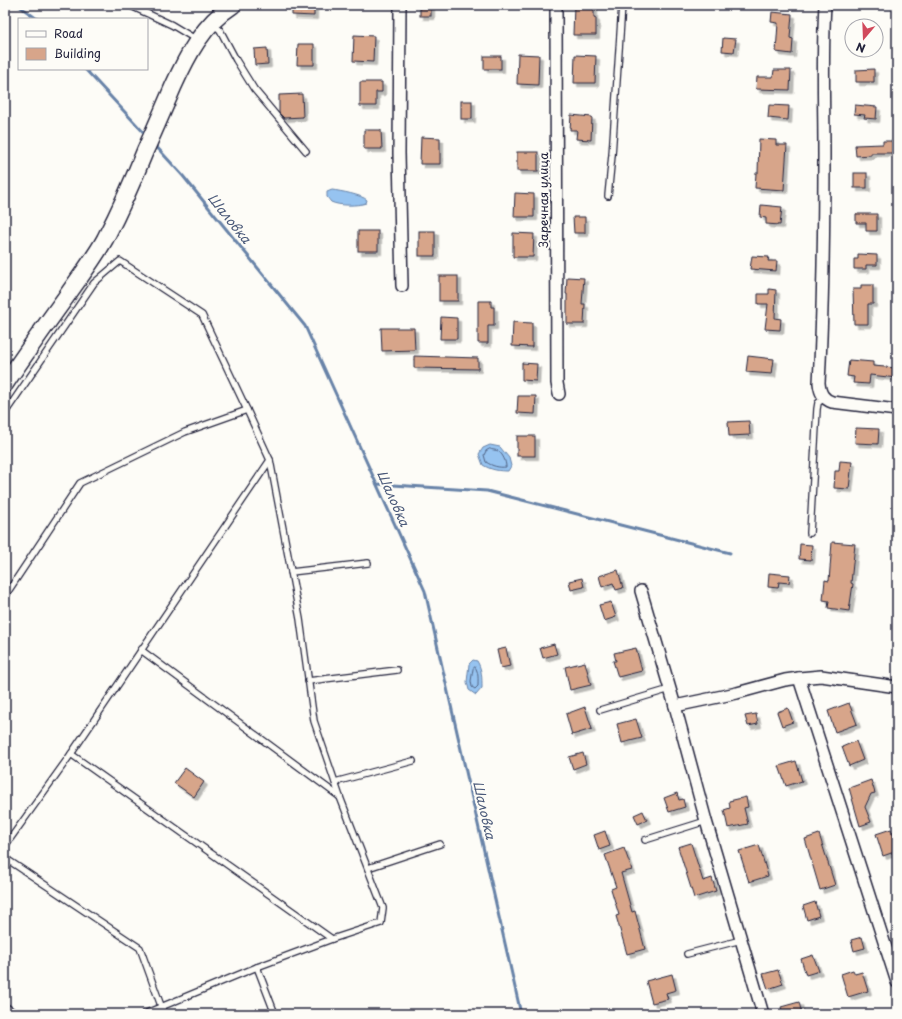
<svg xmlns="http://www.w3.org/2000/svg" width="902" height="1019" font-family="'Playpen Sans',sans-serif">
	<style>
		.water { fill: #96c3f0; stroke: #6883a8 }
		.lines { fill: none; stroke-linecap: round; stroke-linejoin: round }
		.shore { stroke: #506283; stroke-width: 1 }
		.stream { stroke: #6883a8; stroke-width: 3 }
		.building { fill: #d7a58a; stroke: #22223b; filter: url(#shadow) }
		.lane-casing { stroke: #22223b; stroke-width: 8 }
		.street-casing { stroke: #22223b; stroke-width: 14 }
		.secondary-casing { stroke: #22223b; stroke-width: 19 }
		.lane { stroke: #fdfcf7; stroke-width: 5.5 }
		.street { stroke: #fdfcf7; stroke-width: 11 }
		.secondary { stroke: #fdfcf7; stroke-width: 16 }
		.labels { text-anchor: middle; dominant-baseline: central; stroke-width: 4; stroke-linejoin: round; paint-order: stroke }
		.street-label { font-size: 12px; fill: #22223b; stroke: #fdfcf7 }
		.water-label { font-size: 13px; font-style: italic; fill: #4b5a7a; stroke: #fdfcf7 }
	</style>
	<defs>
		<filter id="shadow"><feDropShadow dx="3.5" dy="3.5" stdDeviation="0" flood-color="#0004"/></filter>
	</defs>
	<rect width="100%" height="100%" fill="#fdfcf7"/>
	<filter id="ink" filterUnits="userSpaceOnUse"><feTurbulence type="fractalNoise" baseFrequency=".025" numOctaves="2"/><feDisplacementMap in="SourceGraphic" scale="8" xChannelSelector="R" yChannelSelector="G"/><feConvolveMatrix kernelMatrix="1 2 1 2 8 2 1 2 1" color-interpolation-filters="sRGB"/></filter>
	<g filter="url(#ink)">
		<g class="water">
			<path d="M332,190C340,191 362,195 367,200L366,203C358,206 339,206 331,202C330,201 328,198 327,197V192Z"/>
			<path d="M490,445L500,447L509,458L511,466L508,471C499,471 491,470 483,465L479,454L483,448Z"/>
			<path d="M473,660L477,661C482,669 482,678 482,688L476,695L469,690L467,682L469,664Z"/>
		</g>
		<g class="lines">
			<g class="shore">
				<path d="M490,449C491,450 497,450 498,451C503,454 506,462 506,467C499,468 492,466 486,462L484,455L486,451Z"/>
				<path d="M475,667C479,672 478,680 478,686L475,689L472,687L471,681L473,669Z"/>
			</g>
			<g class="stream">
				<path d="M18,5L37,19"/>
				<path d="M85,69L147,136"/>
				<path d="M153,143L183,176L305,326L425,591L521,1014"/>
				<path d="M377,484L487,491L730,553"/>
			</g>
		</g>
		<g class="building">
			<path d="M292,5H314V16L292,15Z"/>
			<rect x="420" y="5" width="11" height="11"/>
			<path d="M574,5H594V17L596,18V35H573Z"/>
			<path d="M772,12L792,14L790,38L793,39L792,54L776,52L778,23L771,22Z"/>
			<path d="M354,35L374,36L373,62L353,61Z"/>
			<path d="M723,38L736,39L734,52L722,51Z"/>
			<path d="M298,44H314V65H297Z"/>
			<path d="M267,48L268,64L255,65L254,49Z"/>
			<path d="M518,54L539,55L538,85L517,84Z"/>
			<path d="M575,55L596,56L595,83H574Z"/>
			<rect x="484" y="56" width="17" height="13"/>
			<path d="M874,69V82H856V70Z"/>
			<path d="M774,70H791L790,90L756,89L757,77H773Z"/>
			<path d="M360,82H382V92H376V106H360Z"/>
			<path d="M302,94L303,117L284,118L279,113V95Z"/>
			<rect x="461" y="101" width="11" height="18"/>
			<path d="M769,105L789,106L788,120L768,118Z"/>
			<path d="M855,105L877,107L876,119L864,118L865,115L854,114Z"/>
			<path d="M571,115L592,117L591,140L576,139L577,130H570Z"/>
			<path d="M364,130H381L382,149H364Z"/>
			<path d="M421,137L440,138V164H420Z"/>
			<path d="M759,139L776,140V145H787L784,190L755,188L756,173H758Z"/>
			<path d="M883,141H897V153H871V155L856,156L855,145L883,144Z"/>
			<rect x="517" y="152" width="21" height="19"/>
			<rect x="854" y="173" width="13" height="15"/>
			<path d="M515,193L534,194V217H514Z"/>
			<path d="M761,205L782,207L780,225L766,224V218L760,217Z"/>
			<path d="M856,214H877V231H866V223H856Z"/>
			<path d="M573,217H585V233H574Z"/>
			<rect x="358" y="231" width="20" height="20"/>
			<rect x="419" y="231" width="16" height="25"/>
			<path d="M513,233L534,234L533,257H513Z"/>
			<path d="M858,254L877,255V265H866V269H854V259H858Z"/>
			<path d="M752,256L769,257L768,261H777L776,271L750,269Z"/>
			<rect x="439" y="276" width="19" height="25"/>
			<path d="M567,277L584,278L582,304H585L584,324H567V294H566Z"/>
			<path d="M861,285H873V304H868V324H854L853,289H861Z"/>
			<path d="M769,289L776,290L775,318L781,319L780,330L765,329L768,304H758V294H769Z"/>
			<path d="M478,301H491V307H494V326H488V343H478Z"/>
			<path d="M441,317L457,318V339H440Z"/>
			<path d="M513,322L532,323V347L512,346Z"/>
			<path d="M381,328H414L415,350L382,351Z"/>
			<path d="M414,356L478,358V369L414,368Z"/>
			<path d="M748,356L774,359L772,374L746,372Z"/>
			<path d="M849,360L873,362V366L897,368V378L870,375L869,384L853,383L854,377L847,376Z"/>
			<path d="M522,363L537,364L536,381L522,380Z"/>
			<path d="M518,396H536L535,414L517,413Z"/>
			<path d="M749,421L750,435L729,436L728,422Z"/>
			<path d="M856,428L879,429L878,444L855,443Z"/>
			<rect x="517" y="436" width="18" height="20"/>
			<path d="M840,461L852,462L849,489L834,488L835,471H839Z"/>
			<path d="M832,542L855,544L851,583L853,584L849,611L828,608L829,601L823,600L825,580L829,581Z"/>
			<path d="M800,544L812,545L811,560L799,559Z"/>
			<path d="M618,570L623,588L616,590L613,583L602,587L599,576Z"/>
			<path d="M769,573L790,575L789,583L779,582L778,588L768,587Z"/>
			<path d="M582,578L584,587L571,590L569,581Z"/>
			<path d="M611,602L616,617L604,621L599,605Z"/>
			<path d="M554,644L557,654L543,658L540,648Z"/>
			<path d="M506,648L510,666L501,668L497,650Z"/>
			<path d="M636,648L642,671L618,677L613,661H616L614,653Z"/>
			<path d="M585,662L591,685L570,690L565,667Z"/>
			<path d="M849,703L857,724L835,732L828,711Z"/>
			<path d="M585,707L592,729L572,735L566,714Z"/>
			<path d="M788,708L793,722L782,726L777,712Z"/>
			<path d="M756,714L758,724L748,726L745,716Z"/>
			<path d="M636,719L642,738L622,743L617,724Z"/>
			<path d="M856,741L863,760L849,766L842,747Z"/>
			<path d="M583,753L586,764L573,769L569,757Z"/>
			<path d="M796,761L802,781L786,786L779,766Z"/>
			<path d="M185,768L204,782L194,797L174,783Z"/>
			<path d="M871,780L875,793L871,794L865,807L871,822L860,826L849,788Z"/>
			<path d="M677,793L679,800L683,799L685,807L669,812L664,798Z"/>
			<path d="M746,797L748,807L744,808L748,824L728,828L724,810L730,808L729,801Z"/>
			<path d="M643,811L647,820L638,824L634,815Z"/>
			<path d="M891,829L897,845V851L883,856L876,834Z"/>
			<path d="M605,831L610,846L599,850L594,835Z"/>
			<path d="M819,834L835,885L820,890L805,839Z"/>
			<path d="M691,843L703,881L712,878L716,891L694,898L690,885L678,847Z"/>
			<path d="M759,845L768,876L749,882L739,851Z"/>
			<path d="M624,848L632,870L621,873L632,912L635,911L645,949L627,954L616,916L619,915L611,889L616,887L605,855Z"/>
			<path d="M815,902L819,916L807,920L803,906Z"/>
			<path d="M862,937L865,948L854,951L851,940Z"/>
			<path d="M813,955L819,971L806,975L801,959Z"/>
			<path d="M778,970L783,984L768,989L763,974Z"/>
			<path d="M853,970L855,974L862,972L868,991L848,997L841,974Z"/>
			<path d="M672,974L676,990L666,993L668,999L652,1003L646,981Z"/>
			<path d="M799,1002L802,1014H783L781,1007Z"/>
		</g>
		<g class="lines">
			<defs>
				<g id="lane">
					<path d="M129,5L172,25L197,40"/>
					<path d="M212,23L220,30L236,60L254,89L306,151"/>
					<path d="M608,196L612,155L622,5"/>
					<path d="M5,413L94,283L120,261L202,315L247,410"/>
					<path d="M270,460L300,619L314,721L340,797L383,908L381,923L332,939"/>
					<path d="M810,533L817,409L818,403L824,398"/>
					<path d="M291,572L368,563"/>
					<path d="M5,596L80,483L185,432L247,410L270,460L71,754"/>
					<path d="M141,650L340,797"/>
					<path d="M308,681L397,670"/>
					<path d="M600,710L670,689"/>
					<path d="M335,782L413,761"/>
					<path d="M645,840L706,821"/>
					<path d="M5,846L71,754L332,939L257,967L144,1014"/>
					<path d="M5,858L140,948L164,1014"/>
					<path d="M368,868L440,844"/>
					<path d="M687,954L741,940"/>
					<path d="M257,967L275,1014"/>
					<path d="M5,1006L16,1014"/>
				</g>
				<g id="street">
					<path d="M400,5L399,153L402,286"/>
					<path d="M556,5L557,383L559,394"/>
					<path d="M825,5C822,54 824,104 824,153C824,230 823,307 819,383C820,393 823,399 832,402L897,410"/>
					<path d="M641,591L675,706L706,821L763,1014"/>
					<path d="M799,678L897,982"/>
					<path d="M675,706L737,693L785,680L799,678L821,676L897,687"/>
				</g>
				<path id="secondary" d="M5,384C25,354 45,326 66,297C79,278 94,259 105,239C120,210 133,181 145,151C155,129 164,108 173,87C187,56 203,24 233,5"/>
			</defs>
			<use href="#lane" class="lane-casing"/>
			<use href="#street" class="street-casing"/>
			<use href="#secondary" class="secondary-casing"/>
			<use href="#lane" class="lane"/>
			<use href="#street" class="street"/>
			<use href="#secondary" class="secondary"/>
		</g>
	</g>
	<g class="labels">
		<g class="street-label">
			<text transform="translate(543 200) rotate(-90)">Заречная улица</text>
		</g>
		<g class="water-label">
			<text transform="translate(230 218) rotate(51)">Шаловка</text>
			<text transform="translate(394 498) rotate(66)">Шаловка</text>
			<text transform="translate(485 810) rotate(77)">Шаловка</text>
		</g>
	</g>
	<rect width="902" height="1019" fill="none" stroke="#fdfcf7" stroke-width="20"/>
	<rect x="10" y="10" width="882" height="999" fill="none" stroke="#22223b" stroke-width="1.5" filter="url(#ink)"/>
	<rect x="18" y="18" width="130" height="52" fill="#fdfcf7" stroke="#a5a5ac"/>
	<rect x="26" y="31" width="20" height="6" fill="#fdfcf7" stroke="#a5a5ac"/>
	<text x="54" y="38" font-size="12" fill="#22223b">Road</text>
	<rect x="26" y="48" width="20" height="12" fill="#d7a58a" stroke="#a5a5ac"/>
	<text x="54" y="58" font-size="12" fill="#22223b">Building</text>
	<g transform="translate(864 38) rotate(199)"><circle r="19" fill="#fdfcf7" stroke="#a5a5ac"/>
	<path d="M0-3L7 15L0 10L-7 15Z" fill="#d1495b"/>
	<text y="-6" font-size="11" font-weight="bold" text-anchor="middle" fill="#22223b">N</text>
	</g>
</svg>
